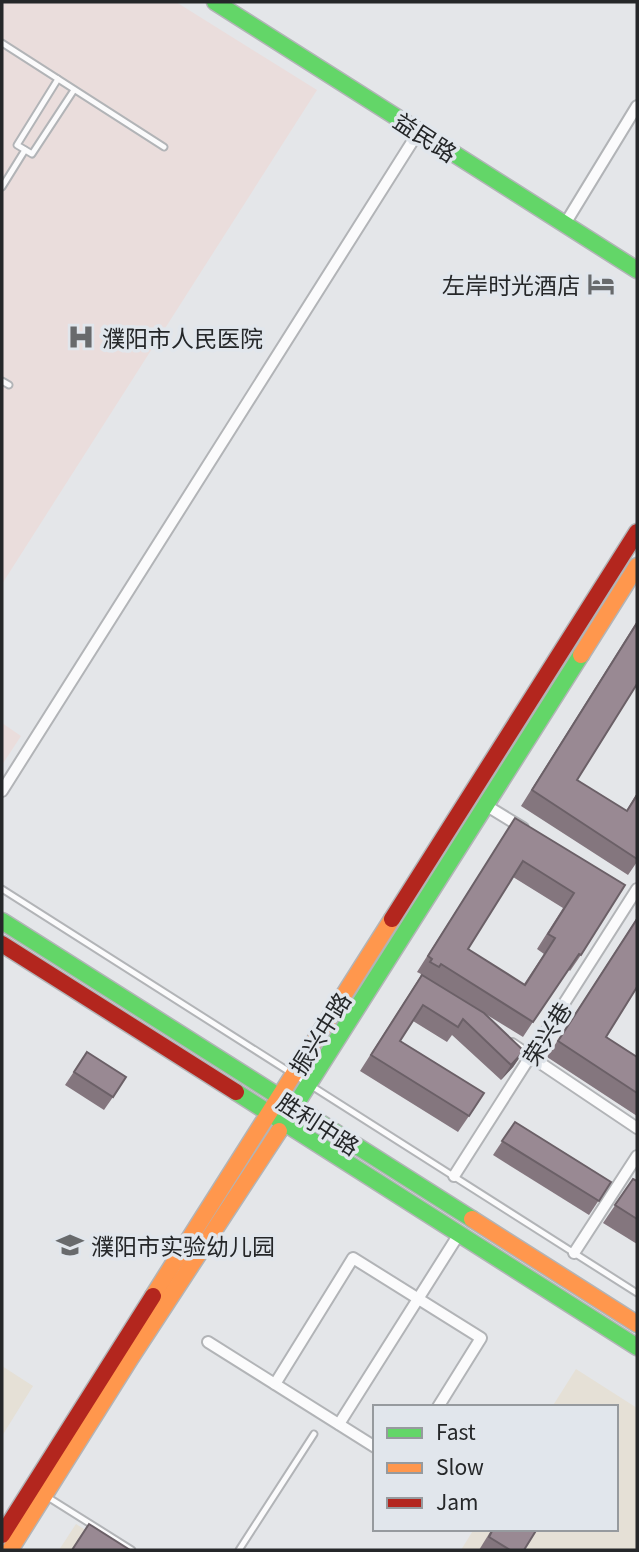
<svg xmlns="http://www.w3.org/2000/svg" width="639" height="1552" font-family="Georgia,'Noto Sans SC',serif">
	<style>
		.commercial { fill: #e5e0d6 }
		.medical { fill: #eadddc }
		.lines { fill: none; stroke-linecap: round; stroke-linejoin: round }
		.lane-casing { stroke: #b2b4b7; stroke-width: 9 }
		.street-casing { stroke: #b2b4b7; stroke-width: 14 }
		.fast-casing { stroke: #b2b4b7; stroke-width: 19 }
		.slow-casing { stroke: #b2b4b7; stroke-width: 19 }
		.jam-casing { stroke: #b2b4b7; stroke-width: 19 }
		.lane { stroke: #fbfbfc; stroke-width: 5 }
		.street { stroke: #fbfbfc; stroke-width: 10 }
		.fast { stroke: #63d668; stroke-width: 16 }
		.slow { stroke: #ff974d; stroke-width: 16 }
		.jam { stroke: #b3261e; stroke-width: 16 }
		.wall { fill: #84767e; fill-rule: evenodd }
		.shaded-wall { fill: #6b6067 }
		.building { fill: #998993; stroke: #6b6067; stroke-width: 2; fill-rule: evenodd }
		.labels { text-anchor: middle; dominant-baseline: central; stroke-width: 7; stroke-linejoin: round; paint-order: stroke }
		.street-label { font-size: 23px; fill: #252729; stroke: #e1e6ec }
		.poi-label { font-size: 23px; fill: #252729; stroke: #e1e6ec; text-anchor: start }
	</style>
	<rect width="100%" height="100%" fill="#e4e6e9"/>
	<g class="commercial">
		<path d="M2,1366L33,1386L2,1436Z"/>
		<path d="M576,1369L637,1408V1550H461L474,1529H616V1407H552Z"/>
		<path d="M76,1524L117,1550H59Z"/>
	</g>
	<g class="medical">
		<path d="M2,2H176L317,90L2,584Z"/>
		<path d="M2,723L21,736L2,765Z"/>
	</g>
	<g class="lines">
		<defs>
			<g id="lane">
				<path d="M2,43L164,147"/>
				<path d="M58,79L17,145L32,154L74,90"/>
				<path d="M2,187L25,150"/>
				<path d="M2,381L9,385"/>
				<path d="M2,889L637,1293"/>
				<path d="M46,1496L132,1550"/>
				<path d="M239,1550L314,1434"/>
			</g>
			<g id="street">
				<path d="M565,224L637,106"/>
				<path d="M2,791L419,131"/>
				<path d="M487,806L523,828"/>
				<path d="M512,1044L637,1128"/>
				<path d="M454,1176L637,889"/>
				<path d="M574,1253L637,1156"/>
				<path d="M208,1342L375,1447"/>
				<path d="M275,1384L353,1258L481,1338L438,1407"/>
				<path d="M339,1424L459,1234"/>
			</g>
			<g id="fast">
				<path d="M215,2L637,270"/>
				<path d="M2,921L472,1219"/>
				<path d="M236,1092L637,1347"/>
				<path d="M279,1131L581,655"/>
			</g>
			<g id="slow">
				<path d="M581,655L637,566"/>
				<path d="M472,1219L637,1324"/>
				<path d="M153,1296L392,919"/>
				<path d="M10,1550L130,1359L279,1131"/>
			</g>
			<g id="jam">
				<path d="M392,919L637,532"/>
				<path d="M2,944L236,1092"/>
				<path d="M2,1535L153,1296"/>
			</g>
		</defs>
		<use href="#lane" class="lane-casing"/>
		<use href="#street" class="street-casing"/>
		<use href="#fast" class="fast-casing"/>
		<use href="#slow" class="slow-casing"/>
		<use href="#jam" class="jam-casing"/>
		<use href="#lane" class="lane"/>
		<use href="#street" class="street"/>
		<use href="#fast" class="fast"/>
		<use href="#slow" class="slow"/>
		<use href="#jam" class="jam"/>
	</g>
	<g class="wall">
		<path d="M637,621V684L577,780L626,811L637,793V862L628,875L521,806Z"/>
		<path d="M515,818L625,885L581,955L570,971L568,969L523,1037L430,980L524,1051L513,1067L501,1080L452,1035L447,1042L413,1021L400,1041L469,1116L458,1132L360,1071L420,977L421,974L417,972ZM513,877L563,908L537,949L544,954L524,984L468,949Z"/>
		<path d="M637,918V987L606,1037L637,1057V1116L547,1057Z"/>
		<path d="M87,1052L113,1097L104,1110L65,1085Z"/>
		<path d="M515,1122L611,1182L589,1215L493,1155Z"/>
		<path d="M633,1179L637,1181V1244L603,1223Z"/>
		<path d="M492,1529H537L524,1550H479Z"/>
	</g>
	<path class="shaded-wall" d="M524,1051L513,1067L501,1080L511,1065Z"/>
	<g class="building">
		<path d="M637,623V684L577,780L627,811L637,795V859L532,790Z"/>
		<path d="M515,818L625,885L581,955L579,954L533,1022L441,964L439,967L430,962L432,959L428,956ZM523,861L574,893L548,934L555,938L525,985L468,949Z"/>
		<path d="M637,919V987L606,1037L637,1057V1093L558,1041Z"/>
		<path d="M422,975L484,1013L524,1051L511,1065L463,1019L458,1027L423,1005L400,1041L484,1093L469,1116L371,1055Z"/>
		<path d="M87,1052L126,1077L113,1097L74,1072Z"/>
		<path d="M515,1122L611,1182L599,1201L502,1141Z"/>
		<path d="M633,1179L637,1181V1219L615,1205Z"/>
		<path d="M89,1524L130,1550H72Z"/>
		<path d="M493,1529H537L524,1550H510L489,1537Z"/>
	</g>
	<defs>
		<symbol id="hotel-bare" viewBox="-9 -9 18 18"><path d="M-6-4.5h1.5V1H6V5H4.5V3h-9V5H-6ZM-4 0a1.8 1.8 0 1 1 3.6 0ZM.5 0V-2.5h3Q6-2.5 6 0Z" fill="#686a6c" stroke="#e1e6ec" stroke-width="2.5" paint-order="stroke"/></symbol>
		<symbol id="hospital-bare" viewBox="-9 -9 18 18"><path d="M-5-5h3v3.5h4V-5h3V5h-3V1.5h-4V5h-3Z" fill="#686a6c" stroke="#e1e6ec" stroke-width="2.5" paint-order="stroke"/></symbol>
		<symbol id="school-bare" viewBox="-9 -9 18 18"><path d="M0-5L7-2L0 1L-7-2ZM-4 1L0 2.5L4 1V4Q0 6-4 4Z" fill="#686a6c" stroke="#e1e6ec" stroke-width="2.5" paint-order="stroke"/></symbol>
	</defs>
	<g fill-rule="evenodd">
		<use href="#hotel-bare" x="582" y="265" width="38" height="38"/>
		<use href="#hospital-bare" x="62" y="318" width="38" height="38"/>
		<use href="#school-bare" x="51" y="1226" width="38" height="38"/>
	</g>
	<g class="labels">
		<g class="street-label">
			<text transform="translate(426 136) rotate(33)">益民路</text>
			<text transform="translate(319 1033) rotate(-58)">振兴中路</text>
			<text transform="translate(546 1033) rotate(-58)">荣兴巷</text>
			<text transform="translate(319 1123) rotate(33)">胜利中路</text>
		</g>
		<g class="poi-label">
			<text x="580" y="284" text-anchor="end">左岸时光酒店</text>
			<text x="102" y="337">濮阳市人民医院</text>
			<text x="91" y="1245">濮阳市实验幼儿园</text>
		</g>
	</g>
	<rect width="639" height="1552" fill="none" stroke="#252729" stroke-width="7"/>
	<rect x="373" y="1405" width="245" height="126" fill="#e1e6ec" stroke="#969a9e" stroke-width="2"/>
	<rect x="387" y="1428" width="35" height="10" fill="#63d668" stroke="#969a9e" stroke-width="2"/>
	<text x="436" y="1440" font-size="21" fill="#252729">Fast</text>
	<rect x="387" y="1463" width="35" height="10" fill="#ff974d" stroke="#969a9e" stroke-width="2"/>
	<text x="436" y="1475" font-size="21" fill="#252729">Slow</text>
	<rect x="387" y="1498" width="35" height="10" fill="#b3261e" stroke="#969a9e" stroke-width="2"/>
	<text x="436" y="1510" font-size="21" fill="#252729">Jam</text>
</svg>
